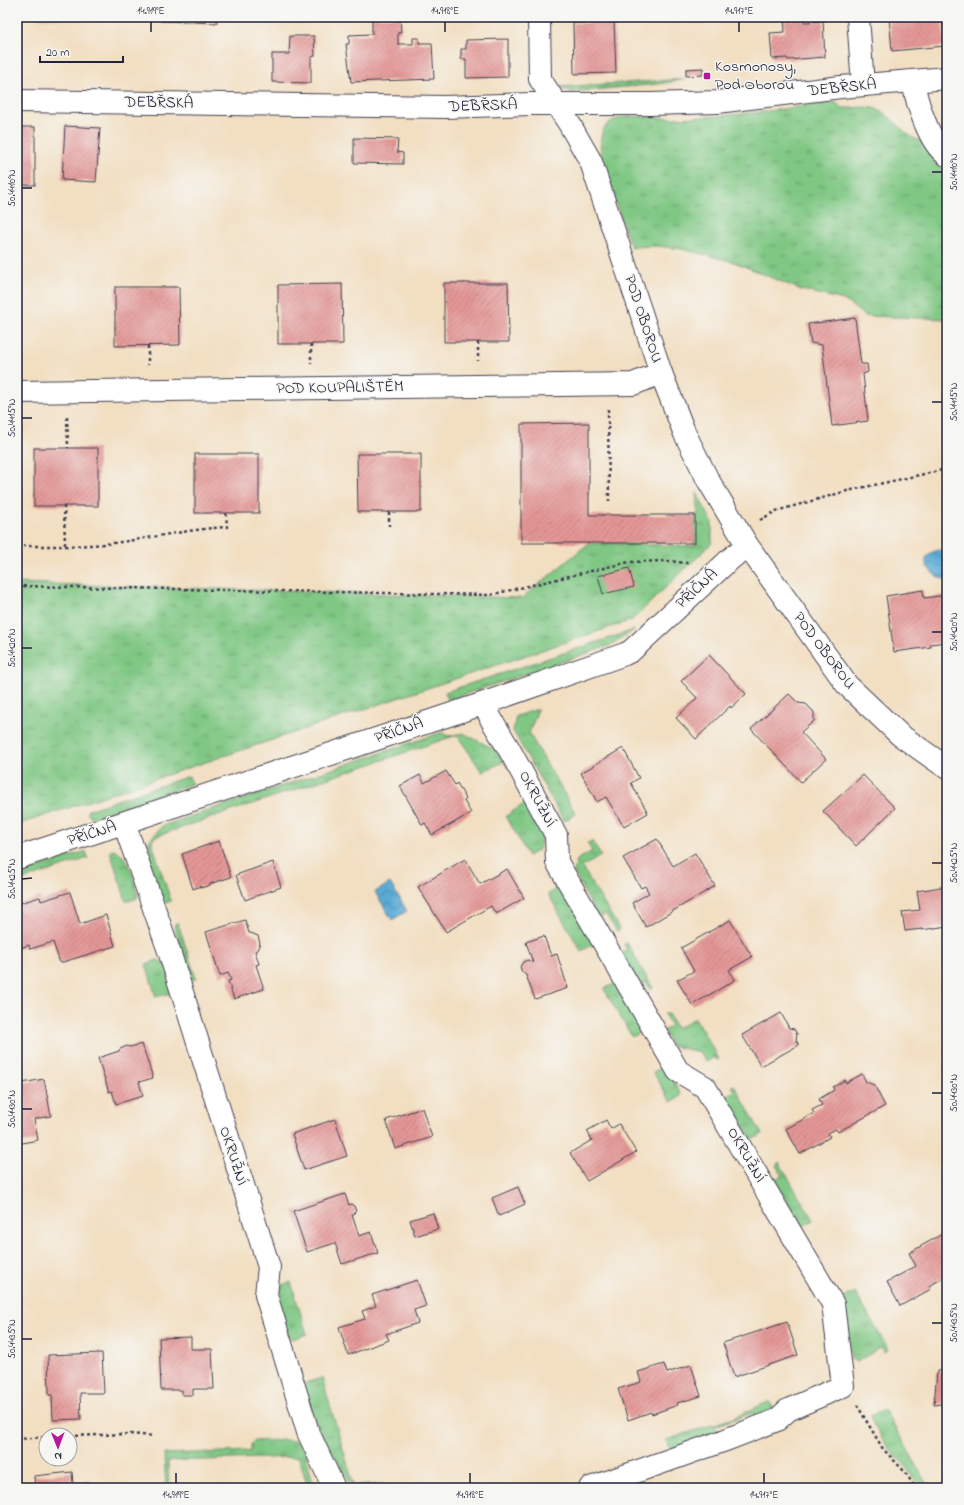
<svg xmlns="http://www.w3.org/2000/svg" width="964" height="1505" font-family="'Indie Flower',sans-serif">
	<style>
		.grass { fill: url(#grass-tufts); stroke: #50745f }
		.water { fill: url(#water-waves); stroke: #3e6688 }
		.building { fill: url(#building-hatch) }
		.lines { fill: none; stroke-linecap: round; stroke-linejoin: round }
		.minor-casing { stroke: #413e4f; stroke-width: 24 }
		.secondary-casing { stroke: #413e4f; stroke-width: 24 }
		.path { stroke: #413e4f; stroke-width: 2.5; stroke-dasharray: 3 3; stroke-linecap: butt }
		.minor { stroke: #fff; stroke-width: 22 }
		.secondary { stroke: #fff; stroke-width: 22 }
		.ticks { fill: none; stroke: #22223b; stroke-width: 1.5 }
		.poi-dot { fill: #b5179e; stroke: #f6f6f2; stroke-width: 1.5 }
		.labels { text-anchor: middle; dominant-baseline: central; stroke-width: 3; stroke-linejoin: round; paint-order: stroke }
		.poi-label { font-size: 16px; fill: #22223b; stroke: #f6f6f2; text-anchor: start }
		.street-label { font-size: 16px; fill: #22223b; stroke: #f6f6f2 }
		.neatline { fill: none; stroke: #22223b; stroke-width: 1.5 }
		.ticks-label { font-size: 10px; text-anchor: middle; fill: #22223b }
	</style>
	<defs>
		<pattern id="grass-tufts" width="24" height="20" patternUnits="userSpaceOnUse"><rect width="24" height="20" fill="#7fc783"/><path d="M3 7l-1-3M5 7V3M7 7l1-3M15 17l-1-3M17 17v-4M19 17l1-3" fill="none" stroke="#68a16c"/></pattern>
		<pattern id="water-waves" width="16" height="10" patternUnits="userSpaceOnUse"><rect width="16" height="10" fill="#5aaad4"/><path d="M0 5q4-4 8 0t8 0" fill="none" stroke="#4a8aad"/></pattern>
		<pattern id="building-hatch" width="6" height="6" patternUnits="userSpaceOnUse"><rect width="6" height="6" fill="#e49796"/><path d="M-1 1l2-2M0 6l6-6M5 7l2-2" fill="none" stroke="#b87b7c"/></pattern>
	</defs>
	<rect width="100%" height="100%" fill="#f6f6f2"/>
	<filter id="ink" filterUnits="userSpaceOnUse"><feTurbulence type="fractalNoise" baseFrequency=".025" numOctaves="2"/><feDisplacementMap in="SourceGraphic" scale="8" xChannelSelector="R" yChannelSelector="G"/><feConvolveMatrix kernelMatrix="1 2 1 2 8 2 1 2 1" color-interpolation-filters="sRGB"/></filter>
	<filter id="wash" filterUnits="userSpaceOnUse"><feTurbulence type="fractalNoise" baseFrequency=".012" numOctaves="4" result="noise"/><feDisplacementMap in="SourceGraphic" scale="16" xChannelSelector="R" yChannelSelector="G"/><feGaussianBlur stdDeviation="0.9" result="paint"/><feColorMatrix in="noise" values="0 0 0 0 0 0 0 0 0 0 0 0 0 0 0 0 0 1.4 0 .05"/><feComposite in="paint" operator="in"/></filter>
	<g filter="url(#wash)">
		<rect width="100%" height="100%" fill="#f2dfc2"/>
		<g class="grass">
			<path d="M686,79L659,84L571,92L559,87Z"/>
			<path d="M835,102L842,108C853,109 865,105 876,109C894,116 904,137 921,141L936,164L947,172V319L865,316L844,300L801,290L734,262L682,249L658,246L631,247L604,169C600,155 596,129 612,121C627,113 649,118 666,118C686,118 706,117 727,115C763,113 799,106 835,102Z"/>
			<path d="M697,493L712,522V543L632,620L17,825V583L522,598L589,543L695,546V515H698Z"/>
			<path d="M634,630L609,646L448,700L445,692Z"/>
			<path d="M538,709L529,733L576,814L564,821L513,731L516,716Z"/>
			<path d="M443,732L444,734L448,736L463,733L496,750L503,762L482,772L457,735L154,837L152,843L171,901L165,903L162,902L149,858L148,842L162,826Z"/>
			<path d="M189,776L192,784L91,818L87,813L88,810Z"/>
			<path d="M524,804L528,805L543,830L539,850L528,856L506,816Z"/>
			<path d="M592,841L601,856L582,867L620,930L617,932L606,914L598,918L574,872L577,860L592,851L587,843Z"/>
			<path d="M113,850C130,854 134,881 138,896L136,899L126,901L110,851Z"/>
			<path d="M86,851L88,858L17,882V874Z"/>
			<path d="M557,888L562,889L593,943L592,945L581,951L548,894Z"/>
			<path d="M176,923H178L196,979H191L174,925Z"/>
			<path d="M627,943L653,988L650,990L646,982L638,986L618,954L627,950L624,944Z"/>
			<path d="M158,960L166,965L175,992L156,997L146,964Z"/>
			<path d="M614,984L617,985L642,1028L641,1032L632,1037L604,989Z"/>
			<path d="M667,1012L677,1029L695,1018L719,1059L717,1060L715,1057L706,1062L700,1052L672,1046L663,1031L671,1026L664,1014Z"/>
			<path d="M662,1068L666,1069L681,1094L680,1097L671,1102L653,1072Z"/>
			<path d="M734,1085L762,1134L752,1140L725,1096L735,1091L732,1086Z"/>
			<path d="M779,1162L813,1220L802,1227L774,1180L782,1176L776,1165Z"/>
			<path d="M291,1282L307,1334L292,1339L288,1337L276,1299L277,1290L282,1289L281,1285Z"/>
			<path d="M855,1292L888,1349L884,1352L882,1347L856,1362L851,1359L843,1298Z"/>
			<path d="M322,1378L354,1486L383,1484V1488L353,1487L317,1427L303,1386L305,1383Z"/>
			<path d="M770,1401L775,1412L755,1418L753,1413L715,1426L718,1435L670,1451L666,1440L733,1418Z"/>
			<path d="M884,1409L930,1488H920L903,1463L890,1451L873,1424L870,1416Z"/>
			<path d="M284,1440L297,1441L304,1449L306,1454L314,1488H308L299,1457L168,1461L169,1488H166L164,1454L251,1451V1444L254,1441Z"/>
		</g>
		<g class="water">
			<path d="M939,550L947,552V580C929,576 914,556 939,550Z"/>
			<path d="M390,883L407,911L392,920L375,892Z"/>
		</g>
		<g id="blocks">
			<g class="building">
				<path d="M38,17H73V19L38,18Z"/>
				<path d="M161,17H217V23L160,21Z"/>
				<path d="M372,17H400L401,32H398V44H413V38H419V43H432L434,79L351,82L346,44H349V35L372,34Z"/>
				<path d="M588,17H608V22H614L616,73L574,74L573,23H588Z"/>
				<path d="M804,17V22L823,21L825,57L788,60L787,58L772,59L770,33L785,32L784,18Z"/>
				<path d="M889,17H942L945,46L892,51Z"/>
				<path d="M290,36H314L315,56L311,57V83L272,82V54H289Z"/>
				<path d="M508,39V77L466,78V59H461V49H466V40Z"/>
				<path d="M703,68V75L686,76V69Z"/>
				<path d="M65,126L100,128L96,182L62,180Z"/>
				<rect x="17" y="127" width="18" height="58"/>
				<path d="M354,138L398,139L397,152L403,153V164L354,163Z"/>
				<path d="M444,283H508L509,342H444Z"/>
				<path d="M342,284L343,344H278V285Z"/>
				<path d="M115,287H179L180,345L115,346Z"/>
				<path d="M855,318L861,364H867L868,372L863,374L868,421L832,426L822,345L811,343L808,324Z"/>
				<path d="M589,423V515H695V543H521V424Z"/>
				<rect x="34" y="448" width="64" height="58"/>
				<rect x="195" y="454" width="64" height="59"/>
				<path d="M357,454H421V512H358Z"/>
				<path d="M629,568L634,587L603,594L598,576Z"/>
				<path d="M923,590L924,598L947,595V642L930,644L931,647L894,652L886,596Z"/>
				<path d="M709,655L746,694L731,708L730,706L696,739L676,718L697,698L681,681Z"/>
				<path d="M789,694L798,703L806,704L814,712V721L801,732L826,759L801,782L751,729Z"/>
				<path d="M623,748L639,778L631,783L648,813L624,827L606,797L597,802L581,773Z"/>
				<path d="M446,771L455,785L457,783L466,799L464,801L471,813L432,835L425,823L422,825L400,786L420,775L424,783Z"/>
				<path d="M863,775L895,808L856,846L823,811Z"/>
				<path d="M657,839L673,866L695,853L715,886L646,927L632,903L649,893L645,886L641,888L623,858Z"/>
				<path d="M219,841L231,877L210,884V885L201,888V886L193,889L182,854Z"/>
				<path d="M465,859L480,884L507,869L524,898L496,914L491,906L446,932L418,887Z"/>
				<path d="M273,862L281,887L245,900L236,875Z"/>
				<path d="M947,886V926L922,930V929L905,931L902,912L920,910L917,891Z"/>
				<path d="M70,892L80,924L106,915L115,946L60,963L53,942L30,949L29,945L17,949V904L40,897L41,901Z"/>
				<path d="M245,920L249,933H251L258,936L260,943L257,950L255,951L259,964L256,965L264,989L234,999L228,981L231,980L228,973L220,976L206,932Z"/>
				<path d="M730,920L752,957L729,970L735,980L692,1005L677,980L694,971L681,948Z"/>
				<path d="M544,936L551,956L557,954L568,988L535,999L526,975L522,972L520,967L523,962L528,960L533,963L526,942Z"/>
				<path d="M781,1013L789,1028L794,1029L797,1034L796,1040L799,1045L761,1066L742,1035Z"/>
				<path d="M142,1044L153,1078L139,1082L143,1096L116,1104L112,1091L109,1092L98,1058L119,1051L120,1049L127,1046L130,1047Z"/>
				<path d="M862,1074L866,1082L874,1085L885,1106L838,1132L836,1129L828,1133L830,1137L800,1154L786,1129L814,1113L812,1110L822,1105L819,1099L834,1090L833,1087L845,1080L846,1083Z"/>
				<path d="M44,1079L51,1116L34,1119L38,1140L17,1144V1084Z"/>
				<path d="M422,1108L432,1137L395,1149L386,1120Z"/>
				<path d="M335,1119L347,1156L304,1170L292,1134Z"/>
				<path d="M606,1120L611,1129L619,1124L636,1152L587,1181L570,1153L592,1140L587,1131Z"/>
				<path d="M518,1187L525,1204L499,1216L492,1198Z"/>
				<path d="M345,1194L349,1205L351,1204L354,1206L356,1211L352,1215L359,1236L371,1232L378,1253L342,1264L335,1243L307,1252L293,1211Z"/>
				<path d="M433,1213L438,1229L415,1236L410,1220Z"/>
				<path d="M944,1233L947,1238V1276L929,1286L931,1289L900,1306L887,1282L916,1266L909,1253Z"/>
				<path d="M417,1280L426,1306L414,1310L418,1323L386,1334L389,1340L348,1355L339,1327L365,1319L362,1311L376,1306L372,1295Z"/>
				<path d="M787,1322L798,1355L734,1377L723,1343Z"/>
				<path d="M191,1337V1349H212L214,1389H193V1395H182V1390H161L159,1338Z"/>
				<path d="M102,1353L104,1393H80L81,1419L53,1420L52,1395H49L48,1355Z"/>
				<path d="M664,1364L667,1373L691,1365L701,1396L677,1403L678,1405L652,1414L651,1412L628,1420L618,1389L641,1382L638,1372Z"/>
				<path d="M947,1370V1403L934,1405L937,1371Z"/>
				<path d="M72,1472L73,1484L89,1483L90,1488H35L34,1476Z"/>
			</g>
		</g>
	</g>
	<g filter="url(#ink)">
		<use href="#blocks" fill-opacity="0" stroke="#413e4f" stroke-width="1"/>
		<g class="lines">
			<defs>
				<g id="minor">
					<path d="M539,17L540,79L570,125L591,162L661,373L685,434L708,480L747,545L847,685L900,735L947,768"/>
					<path d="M858,17L863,85"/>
					<path d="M913,82C917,103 929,143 947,155"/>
					<path d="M17,392L633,384L661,373"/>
					<path d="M485,703L491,719L509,749L556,835L557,862L678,1071L705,1087L833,1304L843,1386L788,1410L777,1420L723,1441L590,1488"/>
					<path d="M124,823L169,951L269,1267L266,1295L308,1432L334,1488"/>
					<path d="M17,858L485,703L625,654L631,651L727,562L747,545"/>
				</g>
				<path id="secondary" d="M17,101L446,107L530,104H651L717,102L841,87L947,78"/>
			</defs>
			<use href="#minor" class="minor-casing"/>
			<use href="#secondary" class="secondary-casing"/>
			<g class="path">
				<path d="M478,342V361"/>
				<path d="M311,344V363"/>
				<path d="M148,346V365"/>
				<path d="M608,409L609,501"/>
				<path d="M67,417L68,448"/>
				<path d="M64,506L65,547"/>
				<path d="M389,512V526"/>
				<path d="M760,520L776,511L847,491L947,469"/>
				<path d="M17,546C52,546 86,547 121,542C156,537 191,529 227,527L226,513"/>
				<path d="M17,586L490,595L629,562L667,561L688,563"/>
				<path d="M857,1405L883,1449L906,1473L915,1488"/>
				<path d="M70,1436L129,1434L153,1436"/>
				<path d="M17,1439L46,1437"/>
			</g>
			<use href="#minor" class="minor"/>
			<use href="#secondary" class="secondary"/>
		</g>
	</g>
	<path class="ticks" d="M151,22V32M445,22V32M739,22V32M932,172H942M22,188H32M932,402H942M22,418H32M932,632H942M22,648H32M932,863H942M22,879L32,878M932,1093H942M22,1109H32M932,1323H942M22,1339H32M176,1473V1483M470,1473V1483M764,1473V1483"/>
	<rect class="poi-dot" x="703" y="72" width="8" height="8" rx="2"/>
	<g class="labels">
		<g class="poi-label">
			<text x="715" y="67">Kosmonosy,<tspan x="715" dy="18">Pod Oborou</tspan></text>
		</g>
		<g class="street-label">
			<text transform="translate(842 88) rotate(-6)">DEBŘSKÁ</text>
			<text transform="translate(159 103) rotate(1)">DEBŘSKÁ</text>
			<text transform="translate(483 106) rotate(-2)">DEBŘSKÁ</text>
			<text transform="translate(643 319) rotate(72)">POD OBOROU</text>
			<text transform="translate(340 388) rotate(-1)">POD KOUPALIŠTĚM</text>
			<text transform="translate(697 589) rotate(-43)">PŘÍČNÁ</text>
			<text transform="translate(824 651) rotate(53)">POD OBOROU</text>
			<text transform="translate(399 731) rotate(-19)">PŘÍČNÁ</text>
			<text transform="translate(537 799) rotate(62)">OKRUŽNÍ</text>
			<text transform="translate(92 834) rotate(-18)">PŘÍČNÁ</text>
			<text transform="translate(746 1155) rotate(60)">OKRUŽNÍ</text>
			<text transform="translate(233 1156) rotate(72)">OKRUŽNÍ</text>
		</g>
	</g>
	<rect width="964" height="1505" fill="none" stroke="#f6f6f2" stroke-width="44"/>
	<g transform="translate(58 1447) rotate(179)"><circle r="19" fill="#f6f6f2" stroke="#a1a1a9"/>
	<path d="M0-3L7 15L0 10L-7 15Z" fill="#b5179e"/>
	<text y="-6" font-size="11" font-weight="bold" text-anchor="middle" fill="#22223b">N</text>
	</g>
	<path d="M40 56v6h83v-6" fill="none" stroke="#22223b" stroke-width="2"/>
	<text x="46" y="56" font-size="12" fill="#22223b" stroke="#f6f6f2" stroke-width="3" paint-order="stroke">20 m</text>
	<rect x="22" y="22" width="920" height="1461" class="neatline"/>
	<g class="ticks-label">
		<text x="151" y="14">14.919°E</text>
		<text x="445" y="14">14.918°E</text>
		<text x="739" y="14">14.917°E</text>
		<text transform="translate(953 172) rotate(-90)" y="4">50.4410°N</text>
		<text transform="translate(11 188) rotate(-90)" y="4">50.4410°N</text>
		<text transform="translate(953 402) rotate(-90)" y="4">50.4415°N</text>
		<text transform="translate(11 418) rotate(-90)" y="4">50.4415°N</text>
		<text transform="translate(953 632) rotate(-90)" y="4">50.4420°N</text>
		<text transform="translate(11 648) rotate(-90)" y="4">50.4420°N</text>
		<text transform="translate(953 863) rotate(-90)" y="4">50.4425°N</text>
		<text transform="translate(11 879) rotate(-90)" y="4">50.4425°N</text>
		<text transform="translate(953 1093) rotate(-90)" y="4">50.4430°N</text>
		<text transform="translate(11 1109) rotate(-90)" y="4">50.4430°N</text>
		<text transform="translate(953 1323) rotate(-90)" y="4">50.4435°N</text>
		<text transform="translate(11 1339) rotate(-90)" y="4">50.4435°N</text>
		<text x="176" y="1498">14.919°E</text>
		<text x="470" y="1498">14.918°E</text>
		<text x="764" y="1498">14.917°E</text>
	</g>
</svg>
